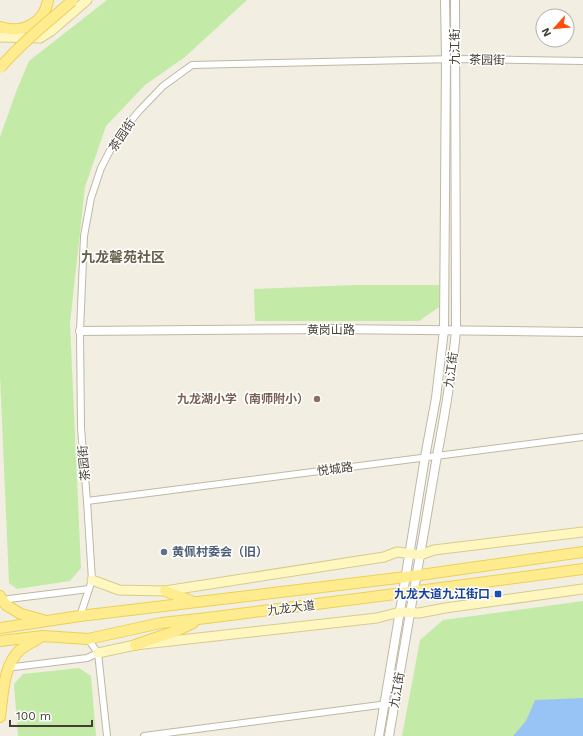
<svg xmlns="http://www.w3.org/2000/svg" width="583" height="736" font-family="'Work Sans','Noto Sans SC',sans-serif">
	<style>
		.green { fill: #c4eaa7 }
		.water { fill: #98c4f5 }
		.lines { fill: none; stroke-linecap: round; stroke-linejoin: round }
		.minor-casing { stroke: #beb8a4; stroke-width: 8 }
		.tertiary-casing { stroke: #beb8a4; stroke-width: 10 }
		.secondary-casing { stroke: #d5cc8e; stroke-width: 11 }
		.primary-casing { stroke: #ebd157; stroke-width: 12 }
		.minor { stroke: #fff; stroke-width: 6 }
		.tertiary { stroke: #fff; stroke-width: 8 }
		.secondary { stroke: #fff7bf; stroke-width: 9 }
		.primary { stroke: #ffec8e; stroke-width: 10 }
		.primary-bridge-casing { stroke: #ebd157; stroke-width: 12; stroke-linecap: butt }
		.primary-bridge { stroke: #ffec8e; stroke-width: 10 }
		.education-dot { fill: #8d6e63; stroke: #fff; stroke-width: 1.5 }
		.service-dot { fill: #5c6f8a; stroke: #fff; stroke-width: 1.5 }
		.transit-dot { fill: #1a4fb4; stroke: #fff; stroke-width: 1.5 }
		.labels { text-anchor: middle; dominant-baseline: central; stroke-width: 3; stroke-linejoin: round; paint-order: stroke }
		.street-label { font-size: 12px; fill: #443f32; stroke: #fff }
		.education-label { font-size: 12px; font-weight: bold; fill: #785e54; stroke: #fff; text-anchor: end }
		.service-label { font-size: 12px; font-weight: bold; fill: #4e5e75; stroke: #fff; text-anchor: start }
		.transit-label { font-size: 12px; font-weight: bold; fill: #164399; stroke: #fff; text-anchor: end }
		.quarter-label { font-size: 14px; font-weight: bold; fill: #675f49; stroke: #fff }
	</style>
	<rect width="100%" height="100%" fill="#f2efe2"/>
	<g class="green">
		<path d="M107,0H247L185,57L145,85L106,126L85,187L70,323L81,568L70,581L17,589L9,583L0,376V137L16,92L29,61Z"/>
		<path d="M355,285H439V307L419,321H255L254,289Z"/>
		<path d="M583,601V736H402L420,640L443,620Z"/>
		<path d="M79,668L91,676L96,736H18L14,684L23,674Z"/>
	</g>
	<path class="water" d="M583,698V736H513L526,721L535,700Z"/>
	<g class="lines">
		<defs>
			<g id="minor">
				<path d="M87,501L583,437"/>
				<path d="M9,599L89,589"/>
				<path d="M80,616L92,580L87,501L81,428L80,331L84,236L91,198L101,168L116,139L139,111L163,86L192,65L455,59L583,61"/>
				<path d="M88,639L98,653L107,736"/>
				<path d="M14,667L87,658L98,653"/>
				<path d="M144,736L395,703"/>
			</g>
			<g id="tertiary">
				<path d="M80,331L333,329L583,332"/>
				<path d="M379,736L403,593L425,457L436,398L444,330L446,59L445,0"/>
				<path d="M389,736L437,456C445,414 452,373 456,331L455,0"/>
			</g>
			<g id="secondary">
				<path d="M0,37L40,38L51,31L87,0"/>
				<path d="M92,580L119,590L165,591L384,557L397,552L420,555L434,550L583,532"/>
				<path d="M98,653L135,645L377,618L400,612L419,613L445,608L583,589"/>
			</g>
			<g id="primary">
				<path d="M0,27C22,34 44,24 48,0"/>
				<path d="M165,591L194,602"/>
				<path d="M0,596L6,605L21,614L43,620"/>
				<path d="M0,628L80,616L406,577L583,552"/>
				<path d="M0,641L43,636L88,639L161,623L199,619L403,593L583,569"/>
				<path d="M135,645L176,631L193,623"/>
				<path d="M0,717C3,696 3,665 20,650C26,645 33,642 39,638"/>
			</g>
		</defs>
		<use href="#minor" class="minor-casing"/>
		<use href="#tertiary" class="tertiary-casing"/>
		<use href="#secondary" class="secondary-casing"/>
		<use href="#primary" class="primary-casing"/>
		<use href="#minor" class="minor"/>
		<use href="#tertiary" class="tertiary"/>
		<use href="#secondary" class="secondary"/>
		<use href="#primary" class="primary"/>
		<defs>
			<path id="primary-bridge" d="M0,68C21,43 47,23 72,1"/>
		</defs>
		<use href="#primary-bridge" class="primary-bridge-casing"/>
		<use href="#primary-bridge" class="primary-bridge"/>
	</g>
	<circle class="education-dot" cx="317" cy="399" r="4"/>
	<circle class="service-dot" cx="164" cy="552" r="4"/>
	<rect class="transit-dot" x="494" y="590" width="8" height="8" rx="2"/>
	<g class="labels">
		<g class="street-label">
			<text transform="translate(455 47) rotate(-90)">九江街</text>
			<text transform="translate(487 60) rotate(1)">茶园街</text>
			<text transform="translate(122 135) rotate(-56)">茶园街</text>
			<text x="331" y="330">黄岗山路</text>
			<text transform="translate(451 370) rotate(-82)">九江街</text>
			<text transform="translate(84 463) rotate(-95)">茶园街</text>
			<text transform="translate(335 469) rotate(-7)">悦城路</text>
			<text transform="translate(291 608) rotate(-7)">九龙大道</text>
			<text transform="translate(397 690) rotate(-80)">九江街</text>
		</g>
		<g class="education-label">
			<text x="309" y="399">九龙湖小学（南师附小）</text>
		</g>
		<g class="service-label">
			<text x="172" y="552">黄佩村委会（旧）</text>
		</g>
		<g class="transit-label">
			<text x="490" y="594">九龙大道九江街口</text>
		</g>
		<g class="quarter-label">
			<text x="123" y="257">九龙馨苑社区</text>
		</g>
	</g>
	<g transform="translate(555 28) rotate(243)"><circle r="19" fill="#ffffff" stroke="#b4b2ad"/>
	<path d="M0-3L7 15L0 10L-7 15Z" fill="#ff4e0c"/>
	<text y="-6" font-size="11" font-weight="bold" text-anchor="middle" fill="#443f32">N</text>
	</g>
	<path d="M10 720v6h82v-6" fill="none" stroke="#443f32" stroke-width="2"/>
	<text x="16" y="720" font-size="12" fill="#443f32" stroke="#ffffff" stroke-width="3" paint-order="stroke">100 m</text>
</svg>
